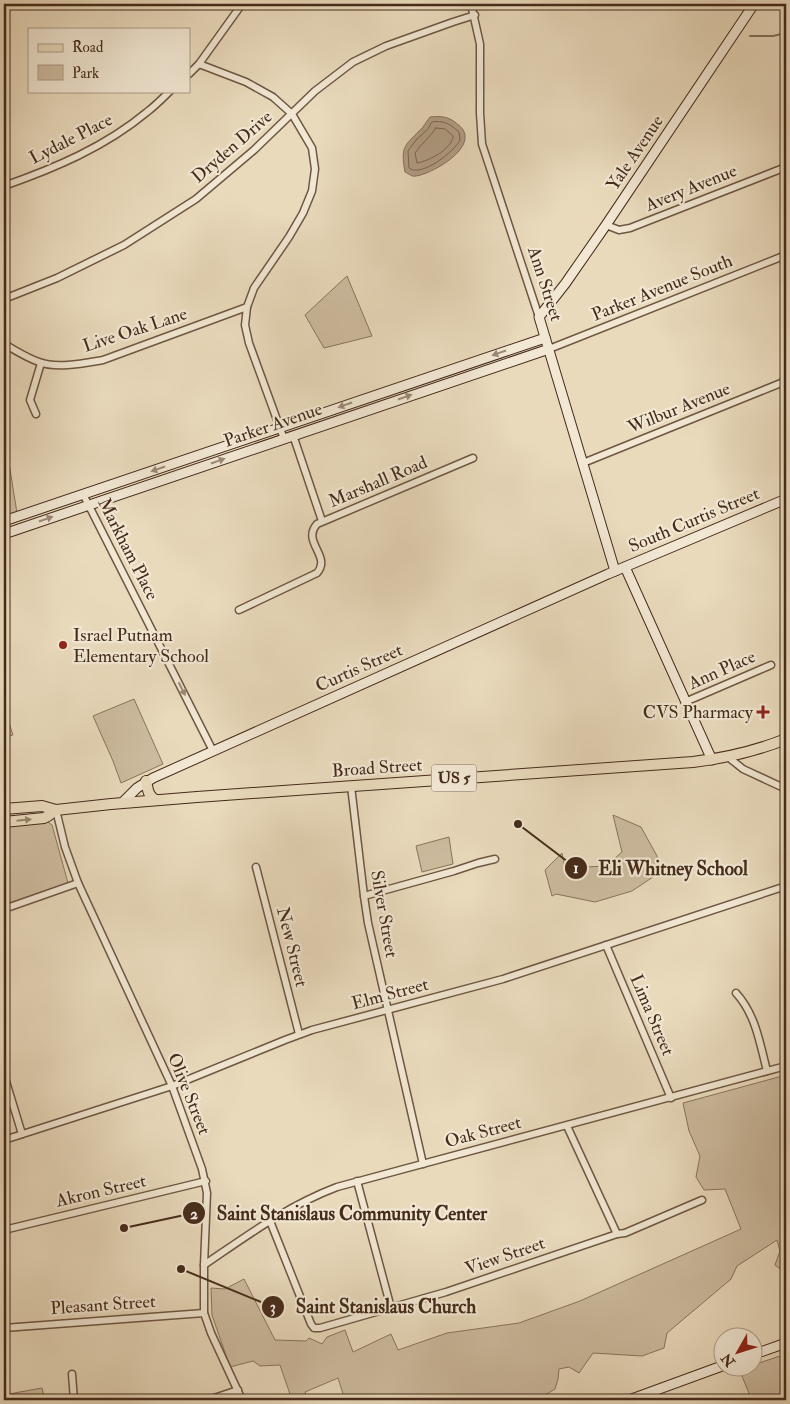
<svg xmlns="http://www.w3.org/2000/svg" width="790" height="1404" font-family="'IM FELL Double Pica',serif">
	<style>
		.green { fill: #cdbca0; stroke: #89745d }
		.water { fill: #b19e85; stroke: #86705a }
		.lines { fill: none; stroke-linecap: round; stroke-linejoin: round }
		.shore { stroke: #7b6450; stroke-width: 1 }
		.stream { stroke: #86705a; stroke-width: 2 }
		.street-casing { stroke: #6e5742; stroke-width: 9 }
		.secondary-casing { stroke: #452b1a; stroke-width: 11 }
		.primary-casing { stroke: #452b1a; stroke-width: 12 }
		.street { stroke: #f1e7d3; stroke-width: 6 }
		.secondary { stroke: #f1e7d3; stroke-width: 9 }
		.primary { stroke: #e9dabc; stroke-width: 10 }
		.oneway { fill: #9b8976 }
		.oneway2 { fill: #97826b }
		.poi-dot { fill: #8f2418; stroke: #f1e7d3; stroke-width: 2 }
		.labels { text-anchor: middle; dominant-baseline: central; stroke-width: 4.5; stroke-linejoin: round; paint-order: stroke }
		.shield { fill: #f1e7d3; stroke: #796352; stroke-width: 1 }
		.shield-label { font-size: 16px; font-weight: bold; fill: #452b1a }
		.street-label { font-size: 18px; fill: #452b1a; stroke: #f1e7d3 }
		.poi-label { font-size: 18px; fill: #452b1a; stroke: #f1e7d3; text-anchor: start }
		.leader { fill: none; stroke: #452b1a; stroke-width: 2 }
		.callout-dot { fill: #452b1a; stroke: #f1e7d3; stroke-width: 2 }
		.mark-label { font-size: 15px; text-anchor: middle; font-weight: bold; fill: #fff }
		.callout-label { font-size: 19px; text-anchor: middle; font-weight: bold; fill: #452b1a; stroke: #f1e7d3; stroke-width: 4.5; stroke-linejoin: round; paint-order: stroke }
	</style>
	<rect width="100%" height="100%" fill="#e9dabc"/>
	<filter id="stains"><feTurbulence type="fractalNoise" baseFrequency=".004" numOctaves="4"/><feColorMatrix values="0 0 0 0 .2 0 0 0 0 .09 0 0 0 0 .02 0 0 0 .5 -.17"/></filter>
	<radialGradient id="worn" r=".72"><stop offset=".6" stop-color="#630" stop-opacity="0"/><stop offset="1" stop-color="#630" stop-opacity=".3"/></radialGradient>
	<g class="green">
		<path d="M347,276L372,336L324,348L305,315Z"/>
		<path d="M4,456L9,463L17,513L4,518Z"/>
		<path d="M134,699L163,764L121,783L113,761L93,716Z"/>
		<path d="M4,711H5L13,735L4,738Z"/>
		<path d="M613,815L641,827L657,856L659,873L632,891L595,902L556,894L552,896L545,870L562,853L565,868L606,866L622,852Z"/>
		<path d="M45,822H48L52,825L68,883L4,905V826Z"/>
		<path d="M449,837L453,864L422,872L416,846Z"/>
		<path d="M786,1075V1273L775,1265L780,1251L777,1240L737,1266L731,1279L667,1333L664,1348L642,1356L593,1353L579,1373L569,1367L559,1369L558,1379L555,1389L537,1400H345L338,1378L305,1392L307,1398L300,1400H292L280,1365L260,1366L253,1361L230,1367L212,1315L211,1288L225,1289L244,1279L275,1340L306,1341L309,1338L322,1344L327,1337L345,1330L353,1352L391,1334L398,1350L447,1333L519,1323L580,1301L741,1229L725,1189L704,1190L696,1177L700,1156L689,1131L683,1103Z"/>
		<path d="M786,1354V1400H742L749,1393L739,1369L747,1367L752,1366L753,1365Z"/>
		<path d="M8,1376L9,1394L42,1388L45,1400H4V1378Z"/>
	</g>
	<path class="water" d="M430,117C439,116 448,116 456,123C460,126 464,129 465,135C468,153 431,174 416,176C412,177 409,174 405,172C400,145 405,146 423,127C425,124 427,121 430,117Z"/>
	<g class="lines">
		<g class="shore">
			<path d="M432,122C444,120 450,124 459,132L460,140C455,151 421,178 409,168L408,151L416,140L428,129Z"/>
			<path d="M436,128L445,129L453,136C452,149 429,161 417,163L415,153C421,144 430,137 436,128Z"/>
		</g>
		<path class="stream" d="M750,36H773L786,33"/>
		<defs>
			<g id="street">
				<path d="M471,4L480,44V113L482,144L539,317"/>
				<path d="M199,64L246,82L273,97L292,114L312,148L315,169L312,191L303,213L289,237L254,288L247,307L245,325L249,343L284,439"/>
				<path d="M189,74L199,64L242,4"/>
				<path d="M4,186C55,168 105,147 147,112C155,106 163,98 170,91"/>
				<path d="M606,225L619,230L630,228L786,167"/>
				<path d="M4,299L57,278L124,245L196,199L254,150L315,91L353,62L386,46L453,22L475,15"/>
				<path d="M4,344C15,350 27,358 39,362C57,369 85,363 103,360L247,307"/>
				<path d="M549,349L786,255"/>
				<path d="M36,414L30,400L41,363"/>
				<path d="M293,435L322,521"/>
				<path d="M583,463L786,381"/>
				<path d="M83,494L213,751"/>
				<path d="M239,610L317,573C332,556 301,542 317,524L473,458"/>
				<path d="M685,702L771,665"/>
				<path d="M728,757L743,769L786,789"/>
				<path d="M351,786L364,896L368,923L423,1164"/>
				<path d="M56,810L65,847L78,883L172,1086L202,1169L207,1193L204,1265V1313L211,1333L242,1400"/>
				<path d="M256,867L299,1034"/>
				<path d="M364,896L454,871L478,863L495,859"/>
				<path d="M4,909L78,883"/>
				<path d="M606,945L671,1098"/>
				<path d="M736,993C756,1015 760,1044 767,1071"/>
				<path d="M4,1075L22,1134"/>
				<path d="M567,1126L617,1234"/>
				<path d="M4,1140L172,1086L285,1040L312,1030L503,979L786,886"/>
				<path d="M357,1181L391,1308"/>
				<path d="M270,1221L311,1324L314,1328H320L446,1292L617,1234L625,1233L702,1200"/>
				<path d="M4,1230L206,1181"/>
				<path d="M204,1265C248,1235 287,1206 337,1187L786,1066"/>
				<path d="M4,1328L204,1313"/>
				<path d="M72,1374L74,1400"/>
				<path d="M208,1400L238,1390"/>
			</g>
			<g id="secondary">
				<path d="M4,521L545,338"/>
				<path d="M4,534L549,349"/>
				<path d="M625,567L712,760"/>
				<path d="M615,571L539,317L565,284L606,225L754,4"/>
				<path d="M122,803L137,788L153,778L608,574L786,499"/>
				<path d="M752,1355L786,1343"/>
				<path d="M629,1400L722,1366"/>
			</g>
			<g id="primary">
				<path d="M146,781C148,790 148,796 156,800"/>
				<path d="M4,809L42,806L56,810L111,804L197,797L693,762C726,758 756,751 786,739"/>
				<path d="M4,822L44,818L48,816L56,810"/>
			</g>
		</defs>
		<use href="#street" class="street-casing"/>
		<use href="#secondary" class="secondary-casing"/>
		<use href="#primary" class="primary-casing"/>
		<use href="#street" class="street"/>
		<use href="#secondary" class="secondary"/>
		<use href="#primary" class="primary"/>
	</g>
	<defs><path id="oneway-solid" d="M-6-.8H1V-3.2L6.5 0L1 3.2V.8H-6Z" transform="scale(1.25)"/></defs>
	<g class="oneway">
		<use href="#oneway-solid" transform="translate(499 353) rotate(161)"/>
		<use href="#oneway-solid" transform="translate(405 397) rotate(-19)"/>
		<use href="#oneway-solid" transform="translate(345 405) rotate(161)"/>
		<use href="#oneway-solid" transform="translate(218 461) rotate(-19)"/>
		<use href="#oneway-solid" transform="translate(158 469) rotate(161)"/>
		<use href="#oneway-solid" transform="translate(46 519) rotate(-19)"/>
		<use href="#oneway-solid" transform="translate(182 689) rotate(63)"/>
	</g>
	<use class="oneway2" href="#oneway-solid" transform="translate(24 820) rotate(-6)"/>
	<g class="poi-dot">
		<circle cx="63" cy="645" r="5"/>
		<path d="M760.5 704.5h5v5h5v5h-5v5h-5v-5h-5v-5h5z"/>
	</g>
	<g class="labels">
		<rect class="shield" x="431.5" y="764.5" width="45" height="27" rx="4"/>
		<g class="shield-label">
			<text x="454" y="778">US 5</text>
		</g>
		<g class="street-label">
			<text transform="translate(71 139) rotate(-27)">Lydale Place</text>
			<text transform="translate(232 147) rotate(-41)">Dryden Drive</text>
			<text transform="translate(635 153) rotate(-56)">Yale Avenue</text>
			<text transform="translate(691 188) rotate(-22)">Avery Avenue</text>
			<text transform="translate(545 284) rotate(72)">Ann Street</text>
			<text transform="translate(662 288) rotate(-22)">Parker Avenue South</text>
			<text transform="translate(135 330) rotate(-18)">Live Oak Lane</text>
			<text transform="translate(679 408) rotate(-22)">Wilbur Avenue</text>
			<text transform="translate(273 425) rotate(-19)">Parker Avenue</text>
			<text transform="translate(378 482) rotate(-23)">Marshall Road</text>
			<text transform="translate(694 520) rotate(-23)">South Curtis Street</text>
			<text transform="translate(128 549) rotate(63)">Markham Place</text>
			<text transform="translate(359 668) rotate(-24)">Curtis Street</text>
			<text transform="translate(722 670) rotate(-24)">Ann Place</text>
			<text transform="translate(377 768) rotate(-4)">Broad Street</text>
			<text transform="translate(384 914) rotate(80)">Silver Street</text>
			<text transform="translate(292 947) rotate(76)">New Street</text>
			<text transform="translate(390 994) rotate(-15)">Elm Street</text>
			<text transform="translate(652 1015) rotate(67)">Lima Street</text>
			<text transform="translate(189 1094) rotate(68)">Olive Street</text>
			<text transform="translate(483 1132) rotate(-15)">Oak Street</text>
			<text transform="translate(101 1191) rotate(-13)">Akron Street</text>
			<text transform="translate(505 1256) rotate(-19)">View Street</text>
			<text transform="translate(103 1305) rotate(-4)">Pleasant Street</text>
		</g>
		<g class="poi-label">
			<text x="73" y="635">Israel Putnam<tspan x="73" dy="21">Elementary School</tspan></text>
			<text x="753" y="712" text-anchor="end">CVS Pharmacy</text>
		</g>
	</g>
	<path class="leader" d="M518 824L576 868M124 1228L194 1213M181 1269L273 1307"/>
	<g class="callout-dot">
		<circle cx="518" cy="824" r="5"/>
		<circle cx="124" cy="1228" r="5"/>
		<circle cx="181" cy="1269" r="5"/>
		<circle cx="576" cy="868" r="12"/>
		<circle cx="194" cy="1213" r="12"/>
		<circle cx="273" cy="1307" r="12"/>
	</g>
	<g class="mark-label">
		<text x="576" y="873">1</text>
		<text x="194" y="1219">2</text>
		<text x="273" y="1312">3</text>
	</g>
	<g class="callout-label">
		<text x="673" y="875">Eli Whitney School</text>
		<text x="352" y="1220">Saint Stanislaus Community Center</text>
		<text x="386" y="1313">Saint Stanislaus Church</text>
	</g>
	<rect width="790" height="1404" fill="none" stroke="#e9dabc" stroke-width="20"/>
	<rect x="5" y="5" width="780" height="1394" fill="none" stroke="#452b1a" stroke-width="2.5"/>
	<rect x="10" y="10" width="770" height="1384" fill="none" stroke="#452b1a"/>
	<rect x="28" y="28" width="162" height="65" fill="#f1e7d3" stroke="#ac9c89"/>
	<rect x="38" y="44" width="25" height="8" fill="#e9dabc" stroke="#ac9c89"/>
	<text x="72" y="52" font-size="15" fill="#452b1a">Road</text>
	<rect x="38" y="65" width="25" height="15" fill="#cdbca0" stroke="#ac9c89"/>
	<text x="72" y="78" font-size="15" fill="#452b1a">Park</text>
	<g transform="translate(738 1352) rotate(231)"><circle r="24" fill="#f1e7d3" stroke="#ac9c89"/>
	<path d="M0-4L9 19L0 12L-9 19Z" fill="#8f2418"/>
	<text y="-8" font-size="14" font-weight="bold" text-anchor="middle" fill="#452b1a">N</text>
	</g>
	<rect width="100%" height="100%" filter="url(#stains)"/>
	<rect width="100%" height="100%" fill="url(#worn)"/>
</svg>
